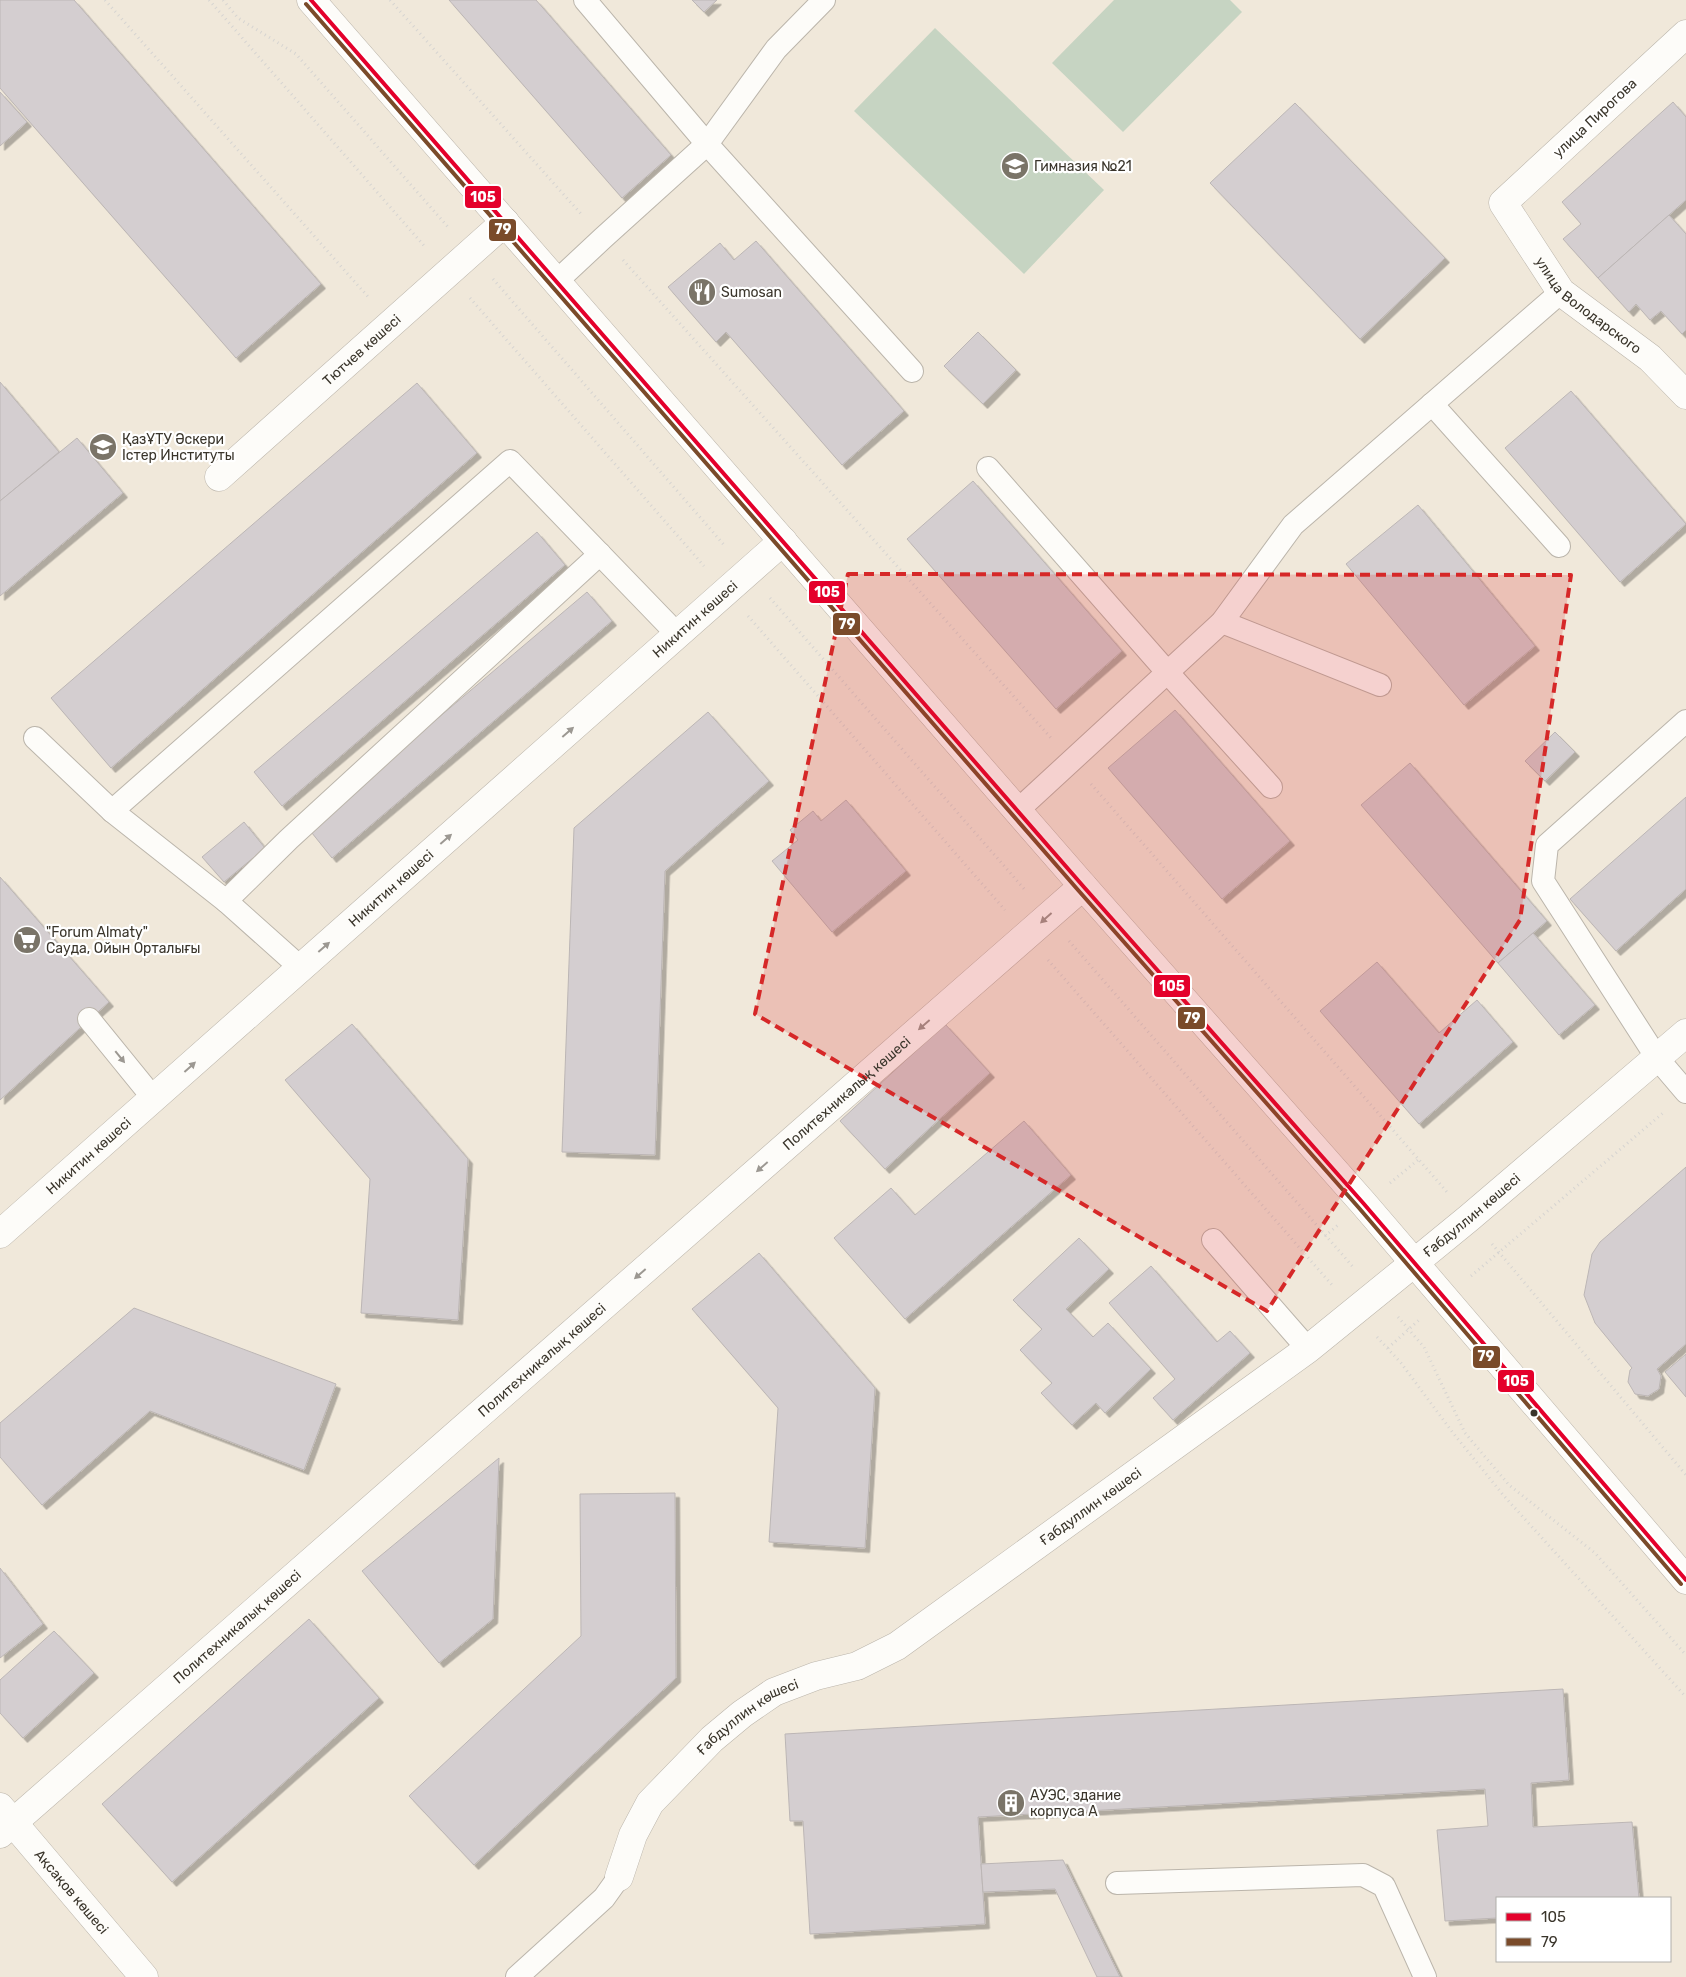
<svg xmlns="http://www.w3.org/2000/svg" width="1686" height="1977" font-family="Rubik,sans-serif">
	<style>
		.green { fill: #c6d4c2 }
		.building { fill: #d4ced0; stroke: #bcb6b5; filter: url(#shadow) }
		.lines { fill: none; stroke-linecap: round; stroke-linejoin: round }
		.lane-casing { stroke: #bbb5ab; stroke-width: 24 }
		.street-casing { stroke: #bbb5ab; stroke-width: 29 }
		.secondary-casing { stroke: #bbb5ab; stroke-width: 29 }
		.path { stroke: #d6d4d1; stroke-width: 3; stroke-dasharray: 1 4; stroke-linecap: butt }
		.lane { stroke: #fdfcf9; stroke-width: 22 }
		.street { stroke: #fdfcf9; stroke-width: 28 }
		.secondary { stroke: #fdfcf9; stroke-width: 28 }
		.bus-1-casing { stroke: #fff; stroke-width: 8 }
		.bus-2-casing { stroke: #fff; stroke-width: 8 }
		.bus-1 { stroke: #e4002b; stroke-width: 4 }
		.bus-2 { stroke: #7a4b2a; stroke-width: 4 }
		.oneway { fill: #9c9892 }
		.marked { fill: #d62828; fill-opacity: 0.2; stroke: #d62828; stroke-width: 4; stroke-dasharray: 10 6; stroke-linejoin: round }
		.bus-dot { fill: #3a352b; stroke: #fff; stroke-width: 2 }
		.labels { text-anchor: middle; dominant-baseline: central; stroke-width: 4.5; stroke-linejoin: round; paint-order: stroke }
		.street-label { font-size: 14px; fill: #3a352b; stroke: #fff }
		.poi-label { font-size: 14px; fill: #3a352b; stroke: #fff; text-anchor: start }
		.line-badge { stroke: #fff; stroke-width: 2 }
		.badge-label { font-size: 14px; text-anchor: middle; font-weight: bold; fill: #fff }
	</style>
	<defs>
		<filter id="shadow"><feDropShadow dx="4.5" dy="4.5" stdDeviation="0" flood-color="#0004"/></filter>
	</defs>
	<rect width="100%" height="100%" fill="#f0e8da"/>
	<g class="green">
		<path d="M1114,0H1230L1242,12L1123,132L1052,63Z"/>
		<path d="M935,28L1104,190L1024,274L854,111Z"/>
	</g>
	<g class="building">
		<path d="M0,0H74L321,284L236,358L0,88Z"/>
		<path d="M449,0H536L671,155L622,198Z"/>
		<path d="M692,0H717L704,12Z"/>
		<path d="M0,92L27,122L0,146Z"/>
		<path d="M1673,102L1686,117V200L1598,278L1563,239L1581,224L1562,202Z"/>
		<path d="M1295,103L1445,258L1360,339L1210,183Z"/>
		<path d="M1669,215L1686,234V330L1682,334L1661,311L1650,320L1636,304L1629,312L1598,278Z"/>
		<path d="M756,241L904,411L842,465L726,332L716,342L668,287L720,243L734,260Z"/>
		<path d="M978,332L1016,370L983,404L944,366Z"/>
		<path d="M0,382L59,452L0,501Z"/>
		<path d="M417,383L477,453L111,768L51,698Z"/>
		<path d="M1571,391L1686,524L1620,582L1505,448Z"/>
		<path d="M77,438L123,493L0,596V501Z"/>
		<path d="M973,481L1122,651L1056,709L907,539Z"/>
		<path d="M1418,505L1535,646L1464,705L1346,564Z"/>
		<path d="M537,532L565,565L282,806L254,772Z"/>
		<path d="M587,592L612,621L332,858L308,828Z"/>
		<path d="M1175,710L1290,841L1222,899L1108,768Z"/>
		<path d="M708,712L769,781L665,871L655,1155L562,1152L574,828Z"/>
		<path d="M1555,732L1575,752L1545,781L1525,761Z"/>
		<path d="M1410,763L1547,921L1498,963L1361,805Z"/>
		<path d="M1686,797V889L1616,951L1570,899Z"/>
		<path d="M846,800L906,871L832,932L772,861L798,840L790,830L813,811L821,821Z"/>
		<path d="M244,822L265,848L224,882L202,857Z"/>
		<path d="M0,877L109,1002L0,1100Z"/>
		<path d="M1533,933L1595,1005L1559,1035L1498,963Z"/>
		<path d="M1377,962L1439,1033L1477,1000L1513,1042L1419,1124L1320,1011Z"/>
		<path d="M352,1024L468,1159L458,1320L361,1313L370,1179L285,1080Z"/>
		<path d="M945,1024L990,1073L885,1169L840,1121Z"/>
		<path d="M1024,1121L1071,1175L905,1319L834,1238L891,1188L915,1215Z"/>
		<path d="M1686,1167V1344L1657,1369L1661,1376L1659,1389L1648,1396L1635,1394L1628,1382L1630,1370L1632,1368L1595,1323L1584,1295L1592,1254L1600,1242Z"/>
		<path d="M1079,1238L1109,1269L1066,1309L1093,1337L1108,1323L1151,1369L1105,1413L1096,1403L1072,1425L1041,1393L1052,1383L1020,1350L1042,1329L1013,1300Z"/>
		<path d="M759,1253L875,1388L865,1548L769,1542L778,1408L692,1309Z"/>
		<path d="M1151,1266L1217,1342L1230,1331L1250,1353L1173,1420L1153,1398L1175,1379L1109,1303Z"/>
		<path d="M134,1308L336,1384L304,1470L150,1411L42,1505L0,1457V1423Z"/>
		<path d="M1686,1354V1397L1665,1372Z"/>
		<path d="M499,1458L493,1619L439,1663L362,1571Z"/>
		<path d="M675,1493L676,1678L474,1865L409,1796L581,1636L580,1494Z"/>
		<path d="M0,1568L43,1624L0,1658Z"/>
		<path d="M309,1619L379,1698L172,1882L102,1804Z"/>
		<path d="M54,1631L94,1673L23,1738L0,1713V1680Z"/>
		<path d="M1563,1689L1569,1780L1531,1783L1533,1827L1632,1822L1639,1898H1497V1918L1445,1921L1437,1830L1488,1826L1485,1789L978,1817L985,1924L810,1934L803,1821H790L785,1734Z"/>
		<path d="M1063,1860L1120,1977H1097L1055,1889L983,1892L981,1864Z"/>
	</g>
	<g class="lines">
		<defs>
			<g id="lane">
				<path d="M585,0L707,144L912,371"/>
				<path d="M557,281L603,238L707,144L776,49L824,0"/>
				<path d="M1432,404L1559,546"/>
				<path d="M988,468L1168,673L1271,787"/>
				<path d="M1222,622L1380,685"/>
				<path d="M1686,721L1547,845L1543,881L1657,1058L1686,1092"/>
				<path d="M35,738L112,811L226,901L301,968"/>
				<path d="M112,811L510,461L678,635"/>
				<path d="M1017,811L1222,622L1293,525L1561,292"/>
				<path d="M226,901L289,839L600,554"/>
				<path d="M89,1019L154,1099"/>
				<path d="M1213,1240L1308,1349"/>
				<path d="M1117,1883L1363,1875L1384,1886L1425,1977"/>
				<path d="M517,1977L604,1898L619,1877"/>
			</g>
			<g id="street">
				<path id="s1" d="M1686,34L1503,203L1561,292L1650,358L1686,395"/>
				<path id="s2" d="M219,477L505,222"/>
				<path id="s3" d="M0,1234L783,541"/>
				<path id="s4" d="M0,1807L144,1977"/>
				<path id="s5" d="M0,1834L1083,886"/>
				<path id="s6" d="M619,1877L633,1835L650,1803L712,1739L742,1714L774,1692L816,1676L857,1666L897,1646L1308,1349L1414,1263"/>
			</g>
			<g id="secondary">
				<path d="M311,0L1083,886L1364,1204L1686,1580"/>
				<path id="s7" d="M1414,1263L1469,1218L1686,1033"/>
			</g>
		</defs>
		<use href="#lane" class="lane-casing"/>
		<use href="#street" class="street-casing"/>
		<use href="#secondary" class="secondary-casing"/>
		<g class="path">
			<path d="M105,0L370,299"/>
			<path d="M209,0L426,248"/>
			<path d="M223,0L238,18L296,54L448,227"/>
			<path d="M390,0L582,215"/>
			<path d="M623,260L1051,738"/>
			<path d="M493,279L725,546"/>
			<path d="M470,298L704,566"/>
			<path d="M770,598L1026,891"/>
			<path d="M748,616L1005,910"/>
			<path d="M1091,784L1447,1192"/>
			<path d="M1069,941L1354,1268"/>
			<path d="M1048,960L1332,1285"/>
			<path d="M1390,1183L1418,1160"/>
			<path d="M1325,1236L1338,1225"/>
			<path d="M1492,1244L1686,1475"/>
			<path d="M1471,1276L1663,1113"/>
			<path d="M1398,1317L1424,1347L1465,1433L1509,1485L1595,1553L1686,1655"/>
			<path d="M1377,1337L1401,1363L1453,1433L1504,1496L1686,1697"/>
			<path d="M1388,1348L1419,1320"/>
		</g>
		<use href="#lane" class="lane"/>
		<use href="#street" class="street"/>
		<use href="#secondary" class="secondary"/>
		<defs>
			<path id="bus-1" d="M311,0L1083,886L1364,1204L1686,1580"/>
			<path id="bus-2" d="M306,4L1078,890L1359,1208L1681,1584"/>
		</defs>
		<use href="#bus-1" class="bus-1-casing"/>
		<use href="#bus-2" class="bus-2-casing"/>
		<use href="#bus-1" class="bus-1"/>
		<use href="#bus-2" class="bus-2"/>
	</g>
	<defs><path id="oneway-solid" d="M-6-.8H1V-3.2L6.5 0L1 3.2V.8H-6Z" transform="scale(1.25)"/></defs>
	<g class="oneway">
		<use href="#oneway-solid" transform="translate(568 732) rotate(-41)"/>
		<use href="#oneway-solid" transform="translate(446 839) rotate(-41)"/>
		<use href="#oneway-solid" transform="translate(1046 918) rotate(138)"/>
		<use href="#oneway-solid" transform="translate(324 947) rotate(-41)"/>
		<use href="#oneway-solid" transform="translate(924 1025) rotate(139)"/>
		<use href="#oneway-solid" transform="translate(120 1057) rotate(51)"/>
		<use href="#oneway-solid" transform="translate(190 1067) rotate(-42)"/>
		<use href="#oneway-solid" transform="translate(762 1167) rotate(139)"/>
		<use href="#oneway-solid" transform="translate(640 1274) rotate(139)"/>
	</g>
	<path class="marked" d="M848,574L1571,575L1520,920L1267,1311L755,1014Z"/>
	<defs>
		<symbol id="school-disc" viewBox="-11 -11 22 22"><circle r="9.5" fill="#7a7468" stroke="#fff"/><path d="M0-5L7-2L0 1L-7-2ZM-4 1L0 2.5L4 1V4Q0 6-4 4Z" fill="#fff"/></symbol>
		<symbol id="restaurant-disc" viewBox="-11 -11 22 22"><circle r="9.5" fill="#7a7468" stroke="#fff"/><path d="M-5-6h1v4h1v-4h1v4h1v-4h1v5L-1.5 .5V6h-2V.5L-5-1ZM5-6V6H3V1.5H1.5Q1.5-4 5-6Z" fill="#fff"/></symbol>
		<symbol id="university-disc" viewBox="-11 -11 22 22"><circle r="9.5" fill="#7a7468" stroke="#fff"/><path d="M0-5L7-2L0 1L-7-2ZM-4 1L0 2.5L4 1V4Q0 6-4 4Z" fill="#fff"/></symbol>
		<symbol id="supermarket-disc" viewBox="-11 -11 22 22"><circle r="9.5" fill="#7a7468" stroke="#fff"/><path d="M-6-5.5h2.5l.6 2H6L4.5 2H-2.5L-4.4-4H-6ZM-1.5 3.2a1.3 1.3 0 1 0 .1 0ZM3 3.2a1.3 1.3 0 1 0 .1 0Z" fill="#fff"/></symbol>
		<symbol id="building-disc" viewBox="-11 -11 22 22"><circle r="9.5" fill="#7a7468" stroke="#fff"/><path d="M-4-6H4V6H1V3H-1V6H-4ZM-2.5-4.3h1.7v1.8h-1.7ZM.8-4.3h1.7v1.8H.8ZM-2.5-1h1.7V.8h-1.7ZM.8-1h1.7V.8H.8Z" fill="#fff"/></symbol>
	</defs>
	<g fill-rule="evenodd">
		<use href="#school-disc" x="999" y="150" width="32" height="32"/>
		<use href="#restaurant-disc" x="686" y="276" width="32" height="32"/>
		<use href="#university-disc" x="87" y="431" width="32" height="32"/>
		<use href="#supermarket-disc" x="11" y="924" width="32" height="32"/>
		<use href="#building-disc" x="995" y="1787" width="32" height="32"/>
	</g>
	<circle class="bus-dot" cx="1534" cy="1413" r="4.5"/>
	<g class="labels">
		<g class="street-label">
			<text transform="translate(1595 118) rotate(-43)">улица Пирогова</text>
			<text stroke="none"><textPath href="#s1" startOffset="384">улица Володарского</textPath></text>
			<text stroke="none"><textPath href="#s2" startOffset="191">Тютчев көшесі</textPath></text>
			<text stroke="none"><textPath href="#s3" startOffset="928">Никитин көшесі</textPath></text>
			<text stroke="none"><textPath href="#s3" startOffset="522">Никитин көшесі</textPath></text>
			<text stroke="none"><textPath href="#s5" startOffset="1125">Политехникалық көшесі</textPath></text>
			<text stroke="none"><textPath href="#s3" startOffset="118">Никитин көшесі</textPath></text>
			<text stroke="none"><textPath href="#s7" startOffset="75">Ғабдуллин көшесі</textPath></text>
			<text stroke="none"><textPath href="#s5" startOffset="720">Политехникалық көшесі</textPath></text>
			<text stroke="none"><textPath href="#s6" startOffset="618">Ғабдуллин көшесі</textPath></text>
			<text stroke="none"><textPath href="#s5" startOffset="315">Политехникалық көшесі</textPath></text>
			<text stroke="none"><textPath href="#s6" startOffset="212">Ғабдуллин көшесі</textPath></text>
			<text stroke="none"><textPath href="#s4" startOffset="111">Ақсақов көшесі</textPath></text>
		</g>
		<g class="poi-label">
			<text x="1034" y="166">Гимназия №21</text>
			<text x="721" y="292">Sumosan</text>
			<text x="122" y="439">ҚазҰТУ Әскери<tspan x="122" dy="16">Істер Институты</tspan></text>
			<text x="46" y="932">"Forum Almaty"<tspan x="46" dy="16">Сауда, Ойын Орталығы</tspan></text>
			<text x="1030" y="1795">АУЭС, здание<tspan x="1030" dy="16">корпуса A</tspan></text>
		</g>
	</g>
	<g class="line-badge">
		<rect x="464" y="185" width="38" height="24" rx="5" fill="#e4002b"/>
		<rect x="488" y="218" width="29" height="24" rx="5" fill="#7a4b2a"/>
		<rect x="808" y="580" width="38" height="24" rx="5" fill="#e4002b"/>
		<rect x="832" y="612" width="29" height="24" rx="5" fill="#7a4b2a"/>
		<rect x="1153" y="974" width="38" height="24" rx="5" fill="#e4002b"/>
		<rect x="1177" y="1006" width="29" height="24" rx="5" fill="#7a4b2a"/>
		<rect x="1472" y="1345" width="29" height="24" rx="5" fill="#7a4b2a"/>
		<rect x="1497" y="1369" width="38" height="24" rx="5" fill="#e4002b"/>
	</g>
	<g class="badge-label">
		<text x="483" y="202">105</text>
		<text x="503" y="234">79</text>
		<text x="827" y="597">105</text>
		<text x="847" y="629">79</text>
		<text x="1172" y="991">105</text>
		<text x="1192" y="1023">79</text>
		<text x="1486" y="1361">79</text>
		<text x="1516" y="1386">105</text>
	</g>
	<rect x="1496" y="1897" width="175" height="65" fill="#ffffff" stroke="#b0aeaa"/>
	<rect x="1506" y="1913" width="25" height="8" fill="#e4002b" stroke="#b0aeaa"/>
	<text x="1541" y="1922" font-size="15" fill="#3a352b">105</text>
	<rect x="1506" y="1938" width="25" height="8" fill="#7a4b2a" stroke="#b0aeaa"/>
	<text x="1541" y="1947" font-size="15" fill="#3a352b">79</text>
</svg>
